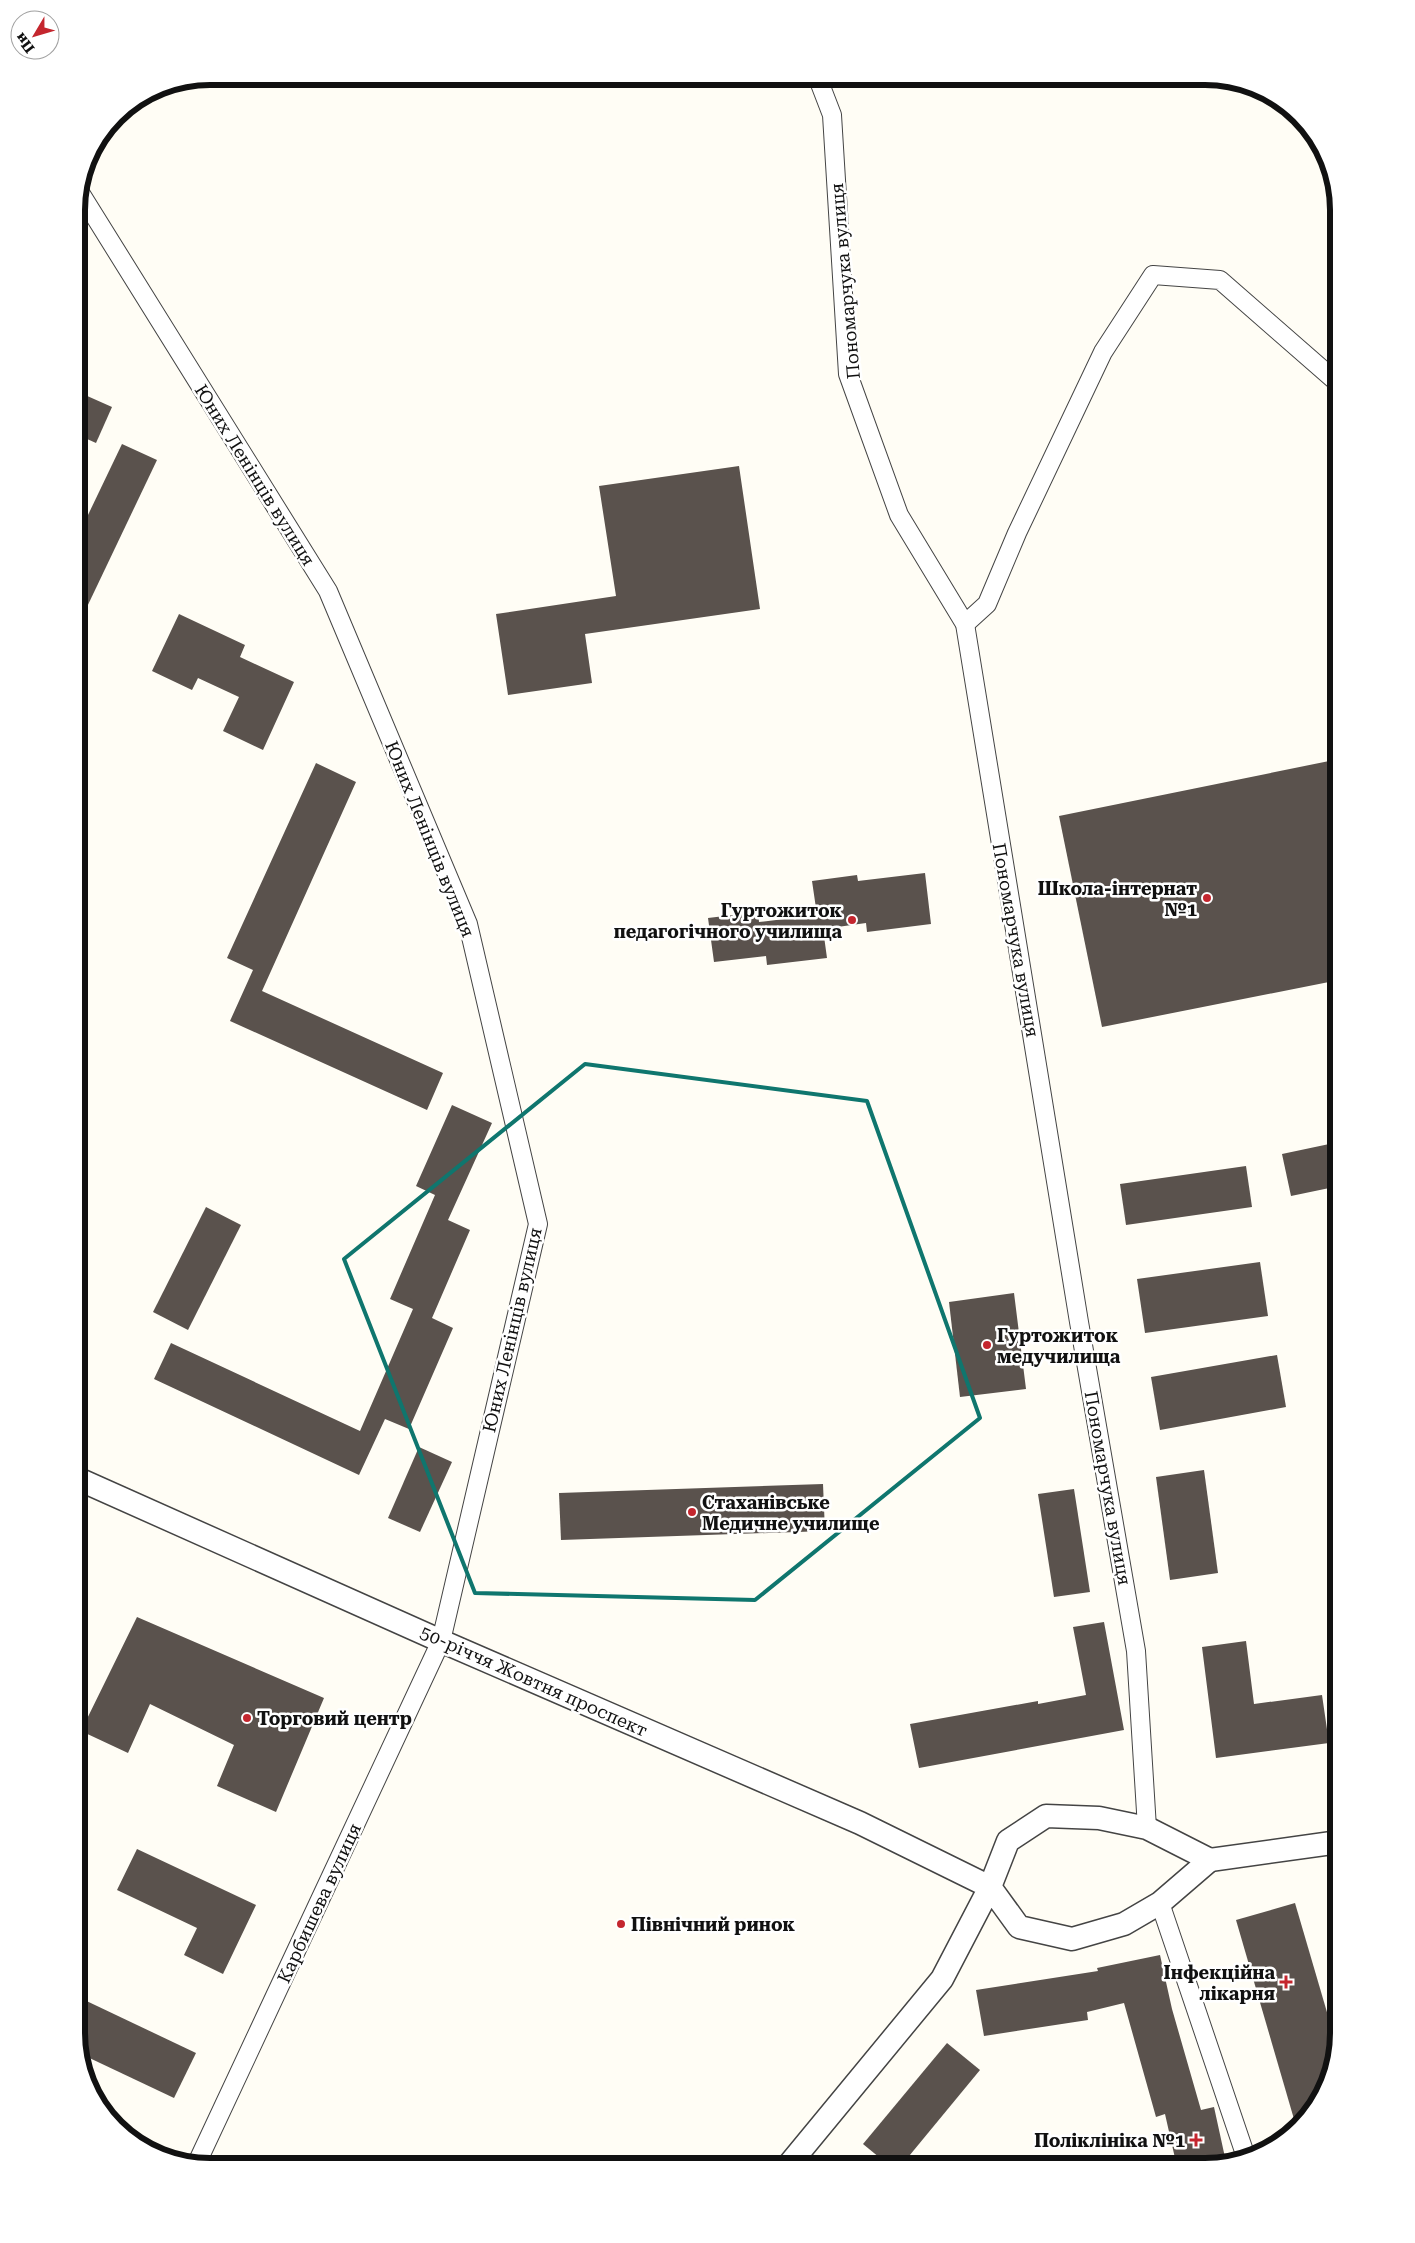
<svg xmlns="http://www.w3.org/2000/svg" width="1415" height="2243" font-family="'Roboto Serif',serif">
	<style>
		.building { fill: #5a524d }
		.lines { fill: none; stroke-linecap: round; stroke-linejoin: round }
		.minor-casing { stroke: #444; stroke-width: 20 }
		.tertiary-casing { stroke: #444; stroke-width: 25 }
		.minor { stroke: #fff; stroke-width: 18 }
		.tertiary { stroke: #fff; stroke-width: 22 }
		.marked { fill: none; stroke: #0f766e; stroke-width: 4; stroke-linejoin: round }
		.poi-dot { fill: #c4262e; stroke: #fff; stroke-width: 2 }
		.labels { text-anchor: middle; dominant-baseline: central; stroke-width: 5; stroke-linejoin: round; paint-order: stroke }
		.street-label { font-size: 18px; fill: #111; stroke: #fff }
		.poi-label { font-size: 18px; font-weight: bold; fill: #111; stroke: #fff; text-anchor: end }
		.rim { fill: none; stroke: #111; stroke-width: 6 }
	</style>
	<rect width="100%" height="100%" fill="#fffdf5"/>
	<g class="building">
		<path d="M76,391L112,407L96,443L76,434Z"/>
		<path d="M122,444L157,460L76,630V540Z"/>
		<path d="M739,466L760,609L585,634L592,683L508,695L496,614L616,596L599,486Z"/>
		<path d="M179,614L245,645L240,657L294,682L263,750L223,731L239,697L198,678L192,690L152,671Z"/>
		<path d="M1339,759V980L1102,1027L1059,816Z"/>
		<path d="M316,763L356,782L262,991L443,1073L427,1110L230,1021L253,970L227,958Z"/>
		<path d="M925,873L931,924L867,932L866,923L823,929L827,958L767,965L766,956L714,962L708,918L758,912L759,922L817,915L812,881L857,875L858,881Z"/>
		<path d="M452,1105L492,1123L448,1220L470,1230L432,1318L453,1328L409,1429L385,1419L359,1475L154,1379L171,1343L360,1431L413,1309L390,1299L435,1195L416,1186Z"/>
		<path d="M1334,1143L1339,1163V1186L1291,1196L1282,1154Z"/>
		<path d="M1246,1166L1252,1207L1126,1225L1120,1184Z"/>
		<path d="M206,1207L241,1225L188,1330L153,1312Z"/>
		<path d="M1260,1262L1268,1316L1145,1333L1137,1279Z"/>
		<path d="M1014,1293L1026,1389L960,1397L949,1302Z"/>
		<path d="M1277,1355L1286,1407L1160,1430L1151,1377Z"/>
		<path d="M419,1447L452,1462L420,1532L388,1518Z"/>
		<path d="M1204,1470L1218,1573L1170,1580L1156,1477Z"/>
		<path d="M823,1484L825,1531L561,1540L559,1493Z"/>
		<path d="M1074,1489L1090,1592L1054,1597L1038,1494Z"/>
		<path d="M137,1617L324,1698L276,1812L217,1786L234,1745L150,1704L128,1753L81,1731Z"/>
		<path d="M1104,1622L1124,1730L919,1768L910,1724L1038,1701V1704L1086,1695L1073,1627Z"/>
		<path d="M1246,1641L1254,1704L1322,1695L1329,1743L1216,1758L1202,1647Z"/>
		<path d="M137,1849L256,1905L223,1974L184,1955L197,1928L117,1890Z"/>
		<path d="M1295,1903L1336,2043L1316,2107L1296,2126L1236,1920Z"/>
		<path d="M1160,1955L1172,2009L1201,2110L1214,2107L1226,2162L1206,2167H1177L1165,2114L1156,2117L1124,2003L1087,2012L1088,2020L984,2036L976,1990L1098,1971L1097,1968Z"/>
		<path d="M76,1996L196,2053L174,2098L81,2054L76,2034Z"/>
		<path d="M947,2043L980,2070L900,2167H891L863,2144Z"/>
	</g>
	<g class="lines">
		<defs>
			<g id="minor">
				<path d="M817,76L832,115L848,374L899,515L965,624L1079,1322L1136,1651L1147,1828"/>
				<path d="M79,191L328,591L468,924L538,1224L441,1641L196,2165"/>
				<path d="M965,624L987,604L1017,533L1103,352L1153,275L1220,280L1339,384"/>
				<path d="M1160,1903L1246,2157"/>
			</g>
			<g id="tertiary">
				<path d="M76,1478L441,1641L860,1823L990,1887L1019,1927L1072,1939L1124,1924L1160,1903L1210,1860L1147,1828L1099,1818L1046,1816L1008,1841L990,1887L942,1979L787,2167"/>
				<path d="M1210,1860L1339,1842"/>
			</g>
		</defs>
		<use href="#minor" class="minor-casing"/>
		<use href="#tertiary" class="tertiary-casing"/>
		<use href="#minor" class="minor"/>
		<use href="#tertiary" class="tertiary"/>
	</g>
	<path class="marked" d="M585,1064L867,1101L980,1418L755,1600L475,1593L344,1259Z"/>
	<g class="poi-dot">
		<circle cx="1207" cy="898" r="5"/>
		<circle cx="852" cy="920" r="5"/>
		<circle cx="987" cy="1345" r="5"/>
		<circle cx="692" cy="1512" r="5"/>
		<circle cx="247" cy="1718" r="5"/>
		<circle cx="621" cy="1924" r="5"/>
		<path d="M1283.5 1974.5h5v5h5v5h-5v5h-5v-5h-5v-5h5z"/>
		<path d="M1193.5 2132.5h5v5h5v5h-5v5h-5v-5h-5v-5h5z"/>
	</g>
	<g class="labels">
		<g class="street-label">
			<text transform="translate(845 281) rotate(-95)">Пономарчука вулиця</text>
			<text transform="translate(255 475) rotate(58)">Юних Ленінців вулиця</text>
			<text transform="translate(430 839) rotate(68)">Юних Ленінців вулиця</text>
			<text transform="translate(1016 940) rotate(80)">Пономарчука вулиця</text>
			<text transform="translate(512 1330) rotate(-77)">Юних Ленінців вулиця</text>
			<text transform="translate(1108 1488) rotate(80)">Пономарчука вулиця</text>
			<text transform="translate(534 1681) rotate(24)">50-річчя Жовтня проспект</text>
			<text transform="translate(319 1903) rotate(-65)">Карбишева вулиця</text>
		</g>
		<g class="poi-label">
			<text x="1197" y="888">Школа-інтернат<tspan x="1197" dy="21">№1</tspan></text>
			<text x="842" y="910">Гуртожиток<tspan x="842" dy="21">педагогічного училища</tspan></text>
			<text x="997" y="1335" text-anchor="start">Гуртожиток<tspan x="997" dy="21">медучилища</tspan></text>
			<text x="702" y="1502" text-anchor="start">Стаханівське<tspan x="702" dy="21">Медичне училище</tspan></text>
			<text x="257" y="1718" text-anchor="start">Торговий центр</text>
			<text x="631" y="1924" text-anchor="start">Північний ринок</text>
			<text x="1275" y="1972">Інфекційна<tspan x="1275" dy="21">лікарня</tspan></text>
			<text x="1185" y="2140">Поліклініка №1</text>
		</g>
	</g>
	<path d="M0 0H1415V2243H0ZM210 85H1205A125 125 0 0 1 1330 210V2033A125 125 0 0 1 1205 2158H210A125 125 0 0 1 85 2033V210A125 125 0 0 1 210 85Z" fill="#fff" fill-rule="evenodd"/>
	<path class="rim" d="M210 85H1205A125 125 0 0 1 1330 210V2033A125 125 0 0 1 1205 2158H210A125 125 0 0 1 85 2033V210A125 125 0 0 1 210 85Z"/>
	<g transform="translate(35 35) rotate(232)"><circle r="24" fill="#ffffff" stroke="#a0a0a0"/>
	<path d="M0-4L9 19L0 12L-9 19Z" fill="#c4262e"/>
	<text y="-8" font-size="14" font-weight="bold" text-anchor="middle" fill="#111111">Пн</text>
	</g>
</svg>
